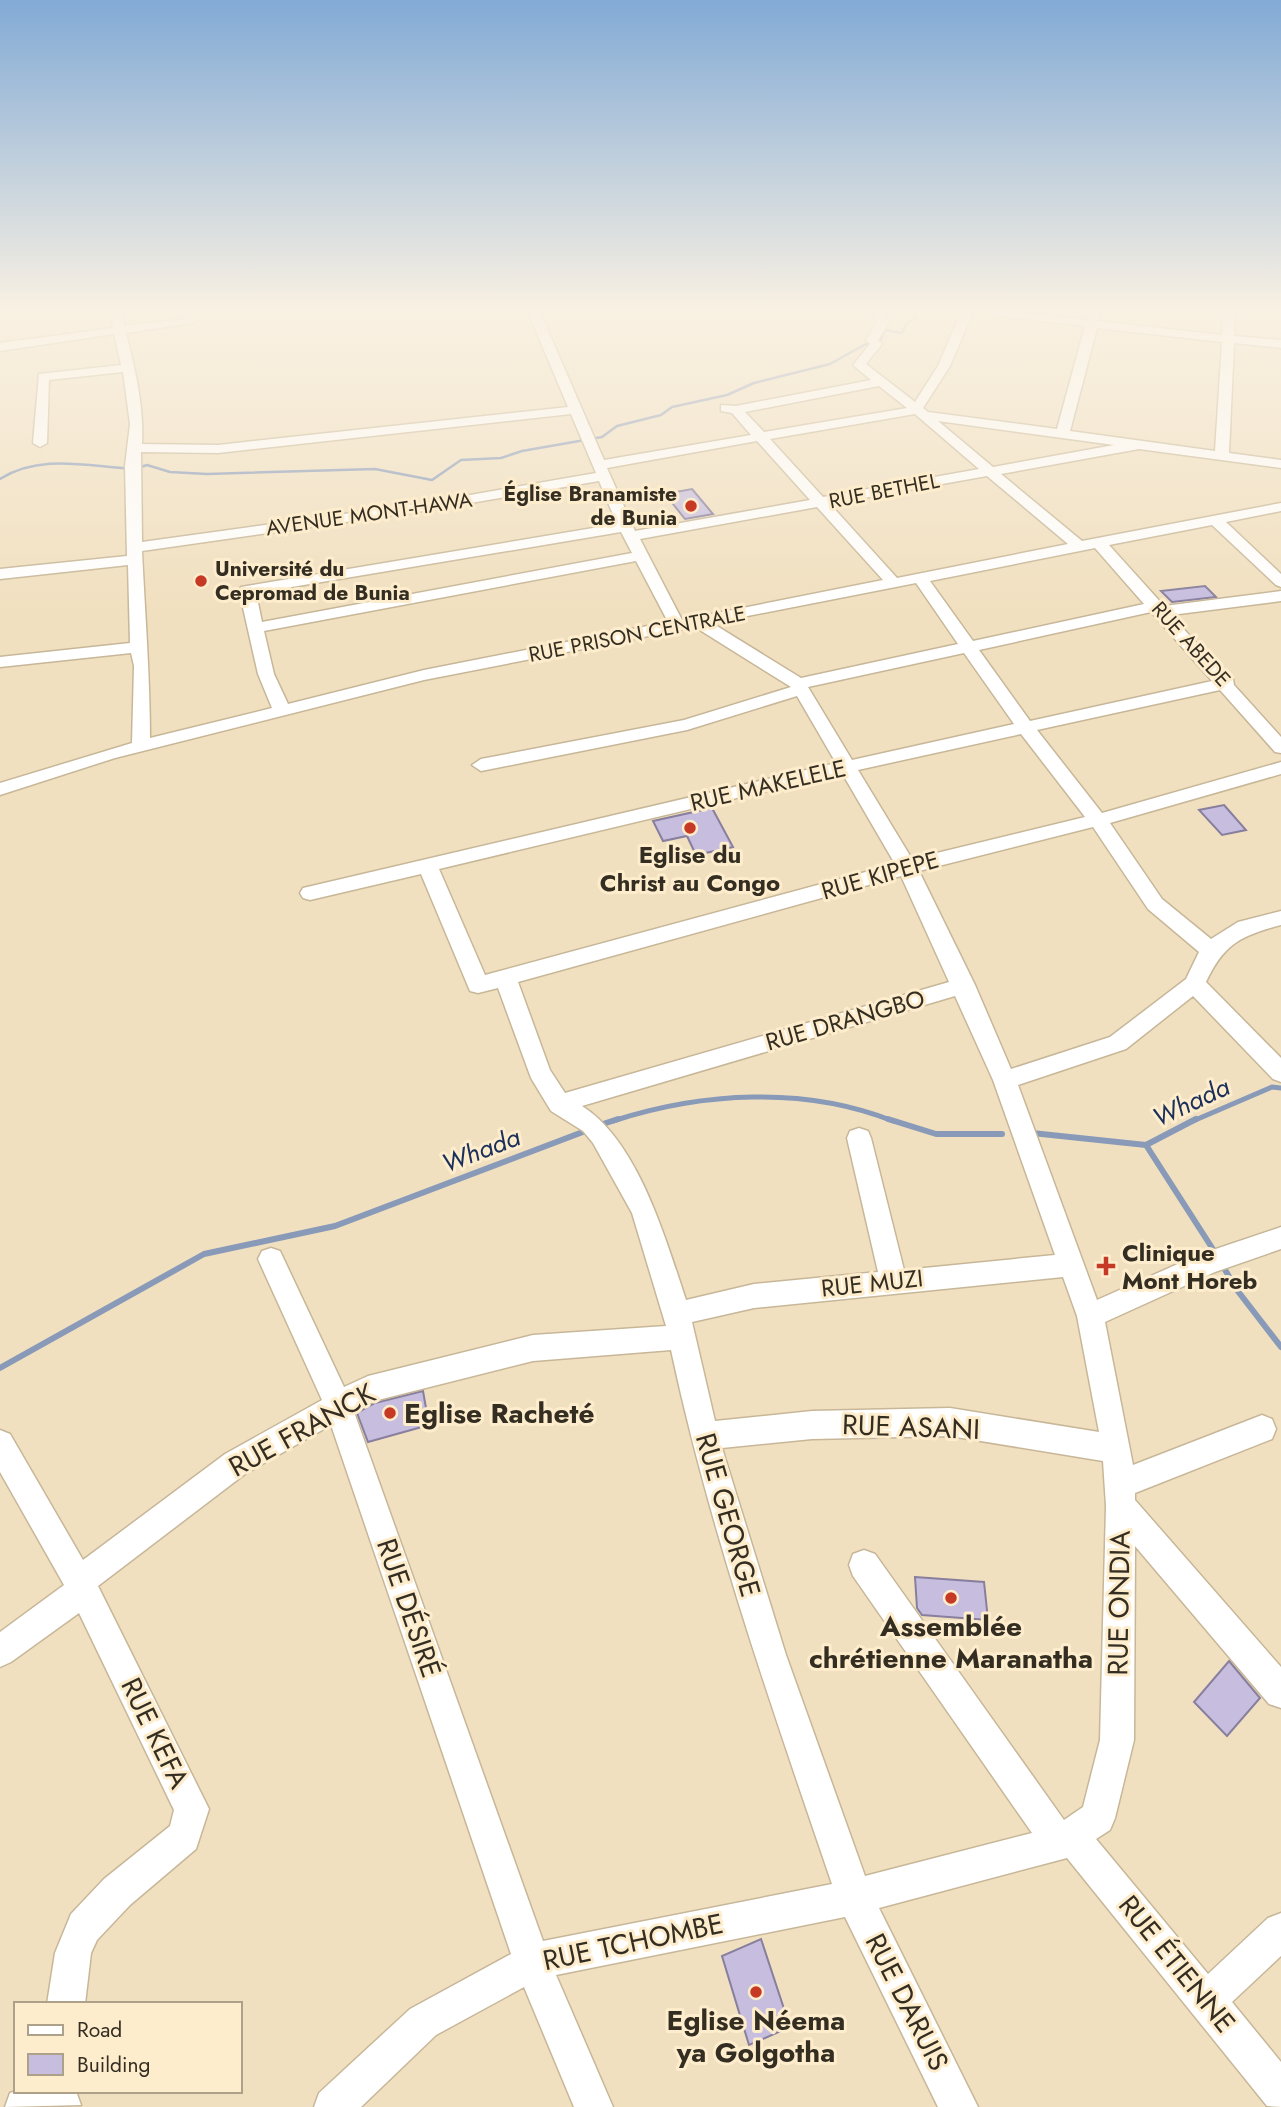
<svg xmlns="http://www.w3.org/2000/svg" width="1281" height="2107" font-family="Jost,sans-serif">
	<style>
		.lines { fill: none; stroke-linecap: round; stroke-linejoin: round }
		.stream-far2 { stroke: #899ab9; stroke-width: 2.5 }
		.stream-far1 { stroke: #899ab9; stroke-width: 5 }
		.stream { stroke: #899ab9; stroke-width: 6 }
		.building { fill: #c7bedf; stroke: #877f9d; stroke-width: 2 }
		.minor-casing { stroke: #c7b798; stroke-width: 3 }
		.minor { fill: #fff; fill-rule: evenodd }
		.poi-dot { fill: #c53925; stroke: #feedcd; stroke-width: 2.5 }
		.labels { text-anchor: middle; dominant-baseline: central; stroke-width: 6; stroke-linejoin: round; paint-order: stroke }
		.far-street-label { font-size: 21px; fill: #342e22; stroke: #feedcd }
		.far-poi-label { font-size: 21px; font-weight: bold; fill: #342e22; stroke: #feedcd; text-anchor: end }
		.street-label { font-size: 24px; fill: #342e22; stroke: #feedcd }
		.poi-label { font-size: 24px; font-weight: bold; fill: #342e22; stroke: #feedcd }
		.water-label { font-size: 26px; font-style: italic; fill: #1a305a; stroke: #feedcd }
		.near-poi-label { font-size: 28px; font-weight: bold; fill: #342e22; stroke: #feedcd }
		.near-street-label { font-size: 28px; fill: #342e22; stroke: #feedcd }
	</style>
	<rect width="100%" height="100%" fill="#f1e0c0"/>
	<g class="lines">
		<path class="stream-far2" d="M0,479C41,453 89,467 135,469L147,465L170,472L207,474L375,469L432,480L461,460L501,458L522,451L602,437L617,426L661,415L672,407L727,395L754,383L830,364L864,345L880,341L885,330L902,333L906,324L915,318L916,312"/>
		<g class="stream-far1">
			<path d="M613,1121C702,1092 805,1086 893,1121"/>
			<path d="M1193,1121L1272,1087L1281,1088"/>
		</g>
		<g class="stream">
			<path d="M888,1119L936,1134H1002"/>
			<path d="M597,1126L618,1119"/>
			<path d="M1032,1133L1146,1145L1196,1119"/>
			<path d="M1146,1145L1216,1254"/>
			<path d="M1221,1263L1237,1290L1281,1347"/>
			<path d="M0,1368L204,1254L335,1226L588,1130"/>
		</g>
	</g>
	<g class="building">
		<path d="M692,489L713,514L685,519L665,494Z"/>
		<path d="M1205,586L1216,597L1172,602L1161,591Z"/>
		<path d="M1224,805L1246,830L1222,835L1199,810Z"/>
		<path d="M712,808L733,847L696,855L687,836L663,841L653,821Z"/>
		<path d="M423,1391L429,1425L368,1442L357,1413L375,1403Z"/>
		<path d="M915,1577L984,1582L988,1620L922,1615L917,1608Z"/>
		<path d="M1229,1661L1260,1698L1227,1736L1194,1702Z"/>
		<path d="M761,1939L790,2027L749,2045L722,1956Z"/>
	</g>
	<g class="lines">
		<defs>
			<g id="minor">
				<path d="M110,312H122L124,326L196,318L198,320L192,323L126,333C135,370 144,404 142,444L218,445L568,407L528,312H540L604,460L751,435L732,413L721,411V405L736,406L871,380L853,365L870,344L866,340L877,322L869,312H881L889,322L878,340L882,344L866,364L915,402L938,366L961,312H973L950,366L923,408L928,412L1057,429L1085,326L989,315L983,312H1018L1087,320L1089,312H1101L1098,321L1222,335L1223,312H1235L1234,336L1281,340V348L1234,343L1229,453L1281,460V468L1139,449L1001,474L1082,541L1281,503V511L1226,522L1281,574V587L1276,585L1212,525L1109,545L1164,606L1281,591V601L1171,615L1228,678L1233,679L1234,685L1281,737V753L1275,752L1220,690L1037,730L1102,813L1281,762V774L1110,823L1162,899L1211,939L1238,922L1281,911V925C1240,936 1224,944 1206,982L1281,1058V1082L1273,1079L1193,996L1126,1049L1018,1085L1097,1300L1198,1255L1281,1227V1249L1215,1272L1105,1322L1133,1465L1262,1415L1272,1419L1276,1429L1272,1439L1135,1493V1500L1281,1667V1708L1269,1704L1135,1546L1134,1740L1115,1818L1110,1830L1096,1839L1208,1974L1268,1918L1281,1913V1956L1232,2002L1281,2062V2107L1267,2106L1067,1858L879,1908L978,2107H938L845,1917L556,1975L613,2107H574L524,1987L436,2035L361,2107H314L319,2093L410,2009L511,1954L331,1425L245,1474L98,1586L209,1809L196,1849L130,1905L97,1940L91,1953L85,2004H47L55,1953L71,1914L104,1879L170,1826L174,1810L79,1613L11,1662L0,1667V1632L64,1585L0,1472V1430L10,1434L83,1560L225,1454L322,1400L258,1259L262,1251L271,1248L280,1251L344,1387L368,1376L533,1335L666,1326L632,1213L593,1143L583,1131L551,1111L531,1078L498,988L478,993L470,991L421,874L310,900L303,898L300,893L303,888L836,763L797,696L687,730L481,771L472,765L481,759L684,720L791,687L695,627L424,680L115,758L0,795V783L132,743L134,666L131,653L0,667V657L130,643L128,565L0,579V569L127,556L125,466L130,424L123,372L49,380L47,443L40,447L33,443L39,374L121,365L114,334L0,351V343L113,328ZM1097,328L1222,342L1215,451L1070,431ZM879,386L907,408L764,432L745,412ZM571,414L596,473L430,502L142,542L141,452L218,453ZM915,414L979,469L823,497L770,439ZM938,421L1114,445L993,467ZM757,441L810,500L635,531L607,468ZM987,476L1068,544L897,578L830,504ZM599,481L617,524L241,587L239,590L258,674L272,708L150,738C150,676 145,614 142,551L430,510ZM817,507L883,580L682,620L640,539ZM621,532L632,553L262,622L256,593ZM1095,548L1144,604L973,641L930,581ZM636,561L668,622L424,670L288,704L274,674L264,631ZM916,583L958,644L801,678L712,623ZM1151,612L1212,681L1030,721L979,650ZM964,653L1014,724L852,760L808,687ZM1021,734L1085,817L912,859L858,770ZM842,773L895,864L485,975L439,869ZM1093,827L1148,909L1199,952L1186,979L1110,1037L1011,1069L975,985L919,871ZM901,876L949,982L565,1093L550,1070L518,982ZM955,996L993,1080L1055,1255L904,1270L871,1138L868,1131L859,1128L850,1131L847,1138L878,1272L754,1284L686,1300C666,1240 638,1141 582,1106ZM1063,1277L1077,1316L1099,1432L950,1408L812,1411L715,1421L692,1322L754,1308ZM671,1350C710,1532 772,1708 832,1884L543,1941L354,1412L374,1401L533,1361ZM950,1436L1103,1461L1106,1506L1100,1740L1083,1807L1064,1820L875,1554L864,1550L853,1554L849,1565L853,1576L1032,1833L865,1876L786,1655L722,1448L812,1439Z"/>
				<path d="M16,2091H76L81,2105L5,2107L10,2093Z"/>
			</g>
		</defs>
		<use href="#minor" class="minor-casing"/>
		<use href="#minor" class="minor"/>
	</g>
	<linearGradient id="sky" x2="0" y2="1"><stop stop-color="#82aad5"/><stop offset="0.51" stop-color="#f9f1e3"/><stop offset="1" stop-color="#f9f1e3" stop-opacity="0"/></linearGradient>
	<rect width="1281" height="607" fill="url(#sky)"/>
	<g class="poi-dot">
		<circle cx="691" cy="506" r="7"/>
		<circle cx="201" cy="581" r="7"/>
		<circle cx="690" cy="828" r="7"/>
		<path d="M1102.5 1255.5h7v7h7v7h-7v7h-7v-7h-7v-7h7z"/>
		<circle cx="390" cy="1413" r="7"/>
		<circle cx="951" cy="1598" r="7"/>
		<circle cx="756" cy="1992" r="7"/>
	</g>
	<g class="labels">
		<g class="far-street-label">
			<text transform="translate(884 491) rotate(-11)">RUE BETHEL</text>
			<text transform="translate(369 514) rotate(-8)">AVENUE MONT-HAWA</text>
			<text transform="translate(637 634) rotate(-11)">RUE PRISON CENTRALE</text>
			<text transform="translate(1191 644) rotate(48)">RUE ABEDE</text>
		</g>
		<g class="far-poi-label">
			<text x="677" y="494">Église Branamiste<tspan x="677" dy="24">de Bunia</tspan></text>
			<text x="215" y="569" text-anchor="start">Université du<tspan x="215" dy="24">Cepromad de Bunia</tspan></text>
		</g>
		<g class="street-label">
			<text transform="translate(768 785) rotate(-13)">RUE MAKELELE</text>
			<text transform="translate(880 875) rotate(-16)">RUE KIPEPE</text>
			<text transform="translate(845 1020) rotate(-16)">RUE DRANGBO</text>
			<text transform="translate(872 1283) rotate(-6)">RUE MUZI</text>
		</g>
		<g class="poi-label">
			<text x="690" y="854">Eglise du<tspan x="690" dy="28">Christ au Congo</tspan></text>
			<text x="1122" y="1252" text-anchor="start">Clinique<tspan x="1122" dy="28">Mont Horeb</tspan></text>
		</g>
		<g class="water-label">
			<text transform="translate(1191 1102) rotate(-25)">Whada</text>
			<text transform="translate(481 1150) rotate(-21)">Whada</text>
		</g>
		<g class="near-poi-label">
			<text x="404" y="1413" text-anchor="start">Eglise Racheté</text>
			<text x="951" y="1626">Assemblée<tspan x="951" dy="32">chrétienne Maranatha</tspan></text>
			<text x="756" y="2020">Eglise Néema<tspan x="756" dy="32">ya Golgotha</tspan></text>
		</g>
		<g class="near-street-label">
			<text transform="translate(911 1427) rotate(2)">RUE ASANI</text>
			<text transform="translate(302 1430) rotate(-29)">RUE FRANCK</text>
			<text transform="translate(728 1515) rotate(74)">RUE GEORGE</text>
			<text transform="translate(1119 1603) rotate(-89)">RUE ONDIA</text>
			<text transform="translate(409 1608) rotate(71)">RUE DÉSIRÉ</text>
			<text transform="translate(155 1733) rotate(64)">RUE KEFA</text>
			<text transform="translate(633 1942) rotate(-12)">RUE TCHOMBE</text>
			<text transform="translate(1177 1964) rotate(51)">RUE ÉTIENNE</text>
			<text transform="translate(907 2002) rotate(63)">RUE DARUIS</text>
		</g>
	</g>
	<rect x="14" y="2002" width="228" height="91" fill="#feedcd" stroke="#ada189" stroke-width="2"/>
	<rect x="28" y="2025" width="35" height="10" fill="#ffffff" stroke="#ada189" stroke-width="2"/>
	<text x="77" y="2037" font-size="21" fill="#342e22">Road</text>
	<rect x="28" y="2054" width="35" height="21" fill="#c7bedf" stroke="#ada189" stroke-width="2"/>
	<text x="77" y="2072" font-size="21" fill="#342e22">Building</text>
</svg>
